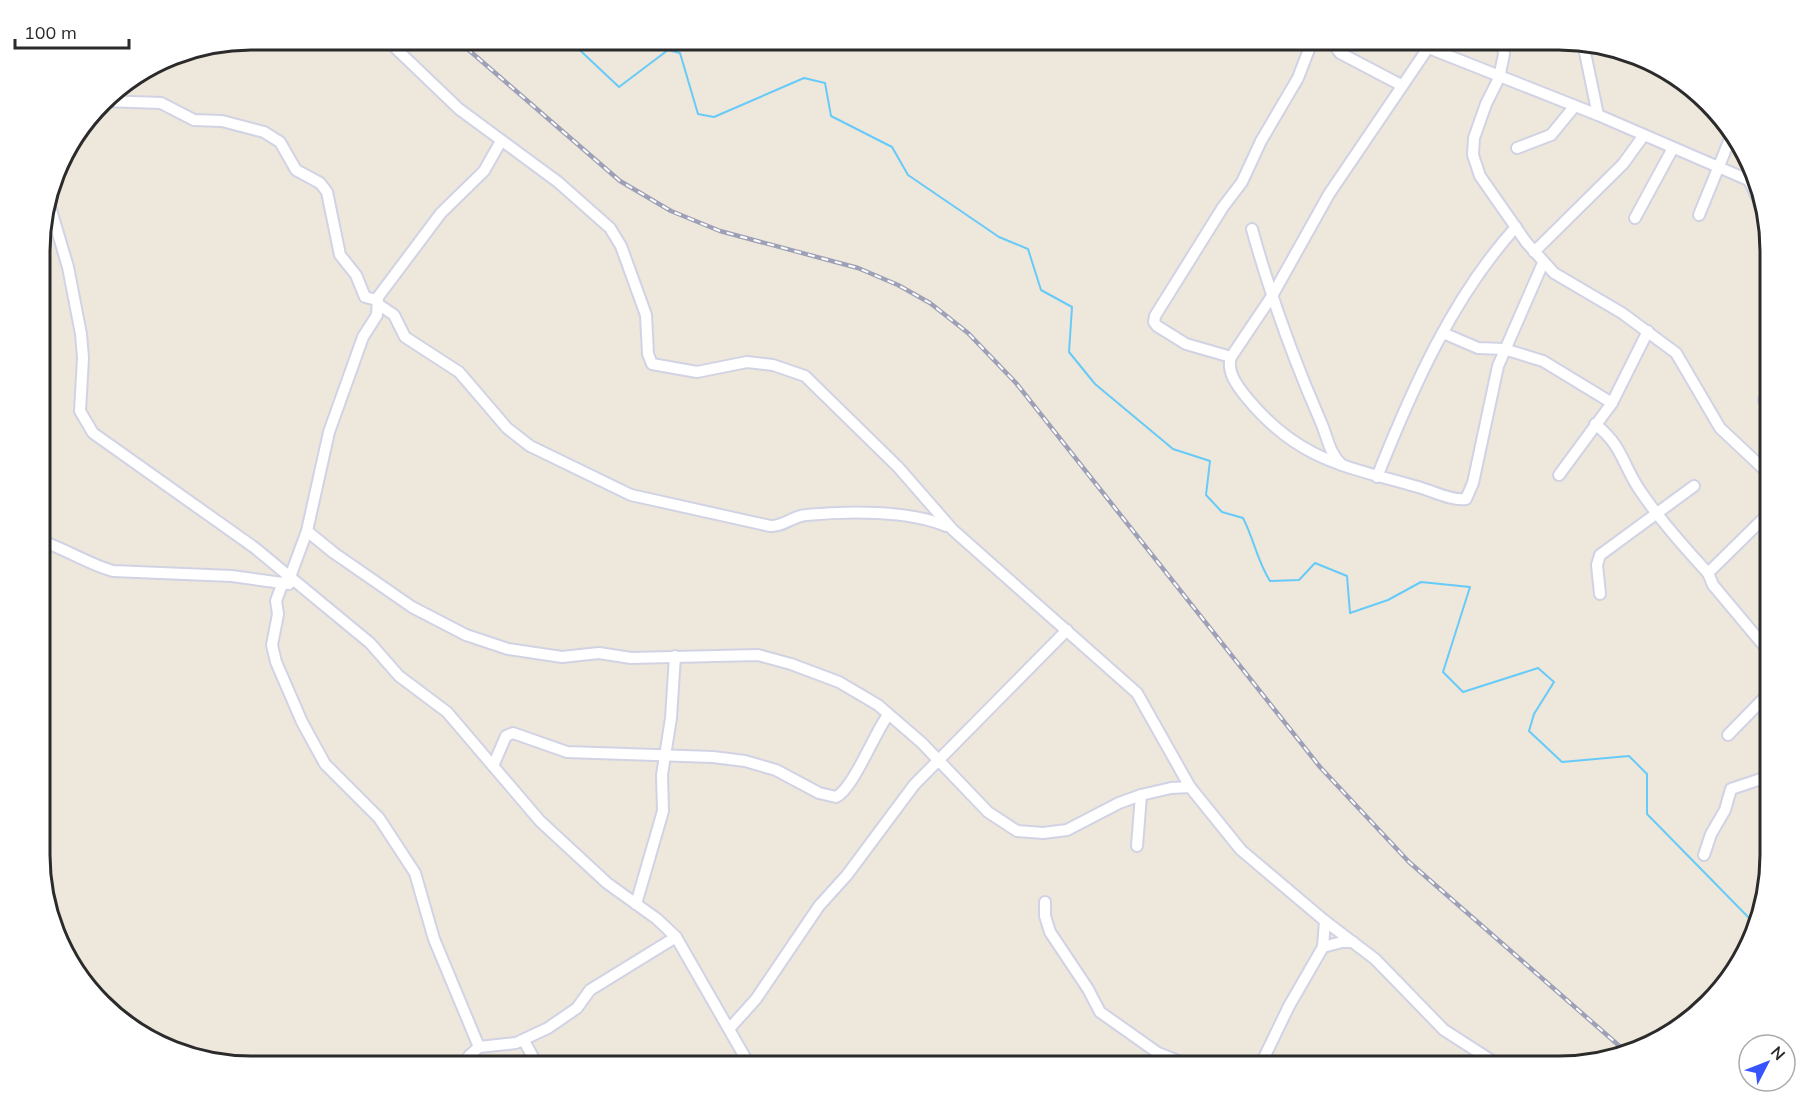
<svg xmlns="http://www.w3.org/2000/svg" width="1809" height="1105" font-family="Mulish,sans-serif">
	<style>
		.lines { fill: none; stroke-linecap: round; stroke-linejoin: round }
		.stream { stroke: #66cbf8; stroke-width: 2 }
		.minor-casing { stroke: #d1d3e5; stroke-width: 14 }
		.minor { stroke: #fff; stroke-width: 10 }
		.rail-casing { stroke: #9ea0b7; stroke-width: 4.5 }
		.rail { stroke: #fff; stroke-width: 2; stroke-dasharray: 7; stroke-linecap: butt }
		.rim { fill: none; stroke: #2b2b2b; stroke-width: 3 }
	</style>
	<rect width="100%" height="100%" fill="#eee7db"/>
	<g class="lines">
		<path class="stream" d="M568,39L619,87L668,50L680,53L698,114L714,117L804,78L825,83L831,116L892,147L908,175L999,237L1028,249L1041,290L1072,307L1069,352L1095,384L1173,449L1210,461L1206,495L1222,512L1243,518C1254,539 1257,561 1270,581L1299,580L1315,563L1347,576L1350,613L1388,600L1421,582L1470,587L1443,672L1463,692L1538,668L1554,682L1534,714L1529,731L1562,762L1629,756L1647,774V814L1752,921"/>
		<defs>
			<g id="minor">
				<path d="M386,39L459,109L558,182L610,228L621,246L646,315L648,354L652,364L697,372L747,362L773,365L805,376L898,467L953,530L1137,693L1190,787L1241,850L1325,921L1375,959L1444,1030L1500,1066"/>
				<path d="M1337,39V49L1340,53L1401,85"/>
				<path d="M1406,39L1598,115L1753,182"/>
				<path d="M1502,39L1504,54L1499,78L1486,104L1474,138L1473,155L1480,176L1526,242L1554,273L1622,313L1676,353L1720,428L1770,475"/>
				<path d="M1583,43L1598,115"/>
				<path d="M1428,48L1329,194L1272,296L1231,357C1226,372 1238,387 1247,398C1299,461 1345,466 1418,487C1433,491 1451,501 1466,499L1473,483L1498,366L1543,263"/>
				<path d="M104,101L161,103L194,120L222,121L264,132L280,142L296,170L320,183L327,192L340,255L356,275L365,297L377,300"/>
				<path d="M1517,148L1551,135L1574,107"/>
				<path d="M1749,180L1757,197"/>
				<path d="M48,200L68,267L81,334L83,358L80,411L93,433L255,548L370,643L399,676L447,712L540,821L607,883L657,919L676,937L750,1066"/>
				<path d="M1699,215L1732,134"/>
				<path d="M1635,218L1673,148"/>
				<path d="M1252,229C1270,294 1293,358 1320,420C1328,437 1328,452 1342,465"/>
				<path d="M1534,252L1623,164L1644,135"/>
				<path d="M378,304L394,315L405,337L459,372L507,428L530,446L631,495L770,526C783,527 793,516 806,515C846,511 909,510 946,526"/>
				<path d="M1443,333L1478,348L1504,349L1543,361L1612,403"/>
				<path d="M1766,342L1770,337"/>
				<path d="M1231,357L1186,344L1157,326L1154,322L1155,316L1223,207L1242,182L1261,141L1298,78L1313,39"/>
				<path d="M1764,400L1770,403"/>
				<path d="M1595,424C1622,445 1622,463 1639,489C1659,519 1683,546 1708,573"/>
				<path d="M1559,475L1612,403L1648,331"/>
				<path d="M1377,477C1412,389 1453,296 1516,227"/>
				<path d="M1770,512L1708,573L1713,585L1770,653"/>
				<path d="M1766,516L1770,530"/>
				<path d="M307,531L334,553L412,607L466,635L508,649L562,657L599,653L631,658L758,655L791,664L839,682L878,705L922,743L988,812L1017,831L1043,833L1067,830L1119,803L1141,795L1171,788L1190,787"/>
				<path d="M41,541C66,549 88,564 113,571L232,576L289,584"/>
				<path d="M290,577L307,531L329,432L363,337L377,315L378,297L441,213L484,171L501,141"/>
				<path d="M283,582L276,601L278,614L272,645L276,662L302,722L325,764L379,818L415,873L434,939L479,1047"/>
				<path d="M1600,594L1597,565L1600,555L1694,486"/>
				<path d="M1728,735L1770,692"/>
				<path d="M493,766L506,736L513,733L567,752L713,757L745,761L776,770L819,793L836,797C853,789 874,734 888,715"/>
				<path d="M1137,846L1141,795"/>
				<path d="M1704,855L1711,834L1725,810L1731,789L1770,776"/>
				<path d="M1045,902V916L1050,932L1088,989L1100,1012L1158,1053L1191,1066"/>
				<path d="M636,904L663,811L662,775L671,718L675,656"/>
				<path d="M1323,947L1342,942H1353"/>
				<path d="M729,1029L756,999L819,906L847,875L914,785L1067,630"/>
				<path d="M524,1041L538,1066"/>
				<path d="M465,1066L469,1056L479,1047L516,1043L548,1028L577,1008L590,990L676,937"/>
				<path d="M1260,1066L1289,1006L1323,947L1325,921"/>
			</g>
		</defs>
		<use href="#minor" class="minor-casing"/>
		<use href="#minor" class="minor"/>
		<defs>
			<path id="rail" d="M456,39L620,181L671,211L720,231L858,268L898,285L930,303L968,333L1016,383L1320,767L1409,862L1624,1050"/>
		</defs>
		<use href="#rail" class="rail-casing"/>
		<use href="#rail" class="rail"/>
	</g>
	<path d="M0 0H1809V1105H0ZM251 50H1559A201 201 0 0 1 1760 251V855A201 201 0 0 1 1559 1056H251A201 201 0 0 1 50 855V251A201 201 0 0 1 251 50Z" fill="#fff" fill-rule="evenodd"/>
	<path class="rim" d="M251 50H1559A201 201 0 0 1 1760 251V855A201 201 0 0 1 1559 1056H251A201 201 0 0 1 50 855V251A201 201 0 0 1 251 50Z"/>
	<g transform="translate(1767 1063) rotate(48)"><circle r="28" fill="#ffffff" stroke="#aaaaaa" stroke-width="1.5"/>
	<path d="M0-4.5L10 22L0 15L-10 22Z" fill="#3754ff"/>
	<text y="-9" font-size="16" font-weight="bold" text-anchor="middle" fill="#2b2b2b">N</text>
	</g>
	<path d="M15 39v9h114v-9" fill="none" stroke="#2b2b2b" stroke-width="3"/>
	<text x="24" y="39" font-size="18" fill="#2b2b2b" stroke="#ffffff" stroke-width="4.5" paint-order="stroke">100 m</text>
</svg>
